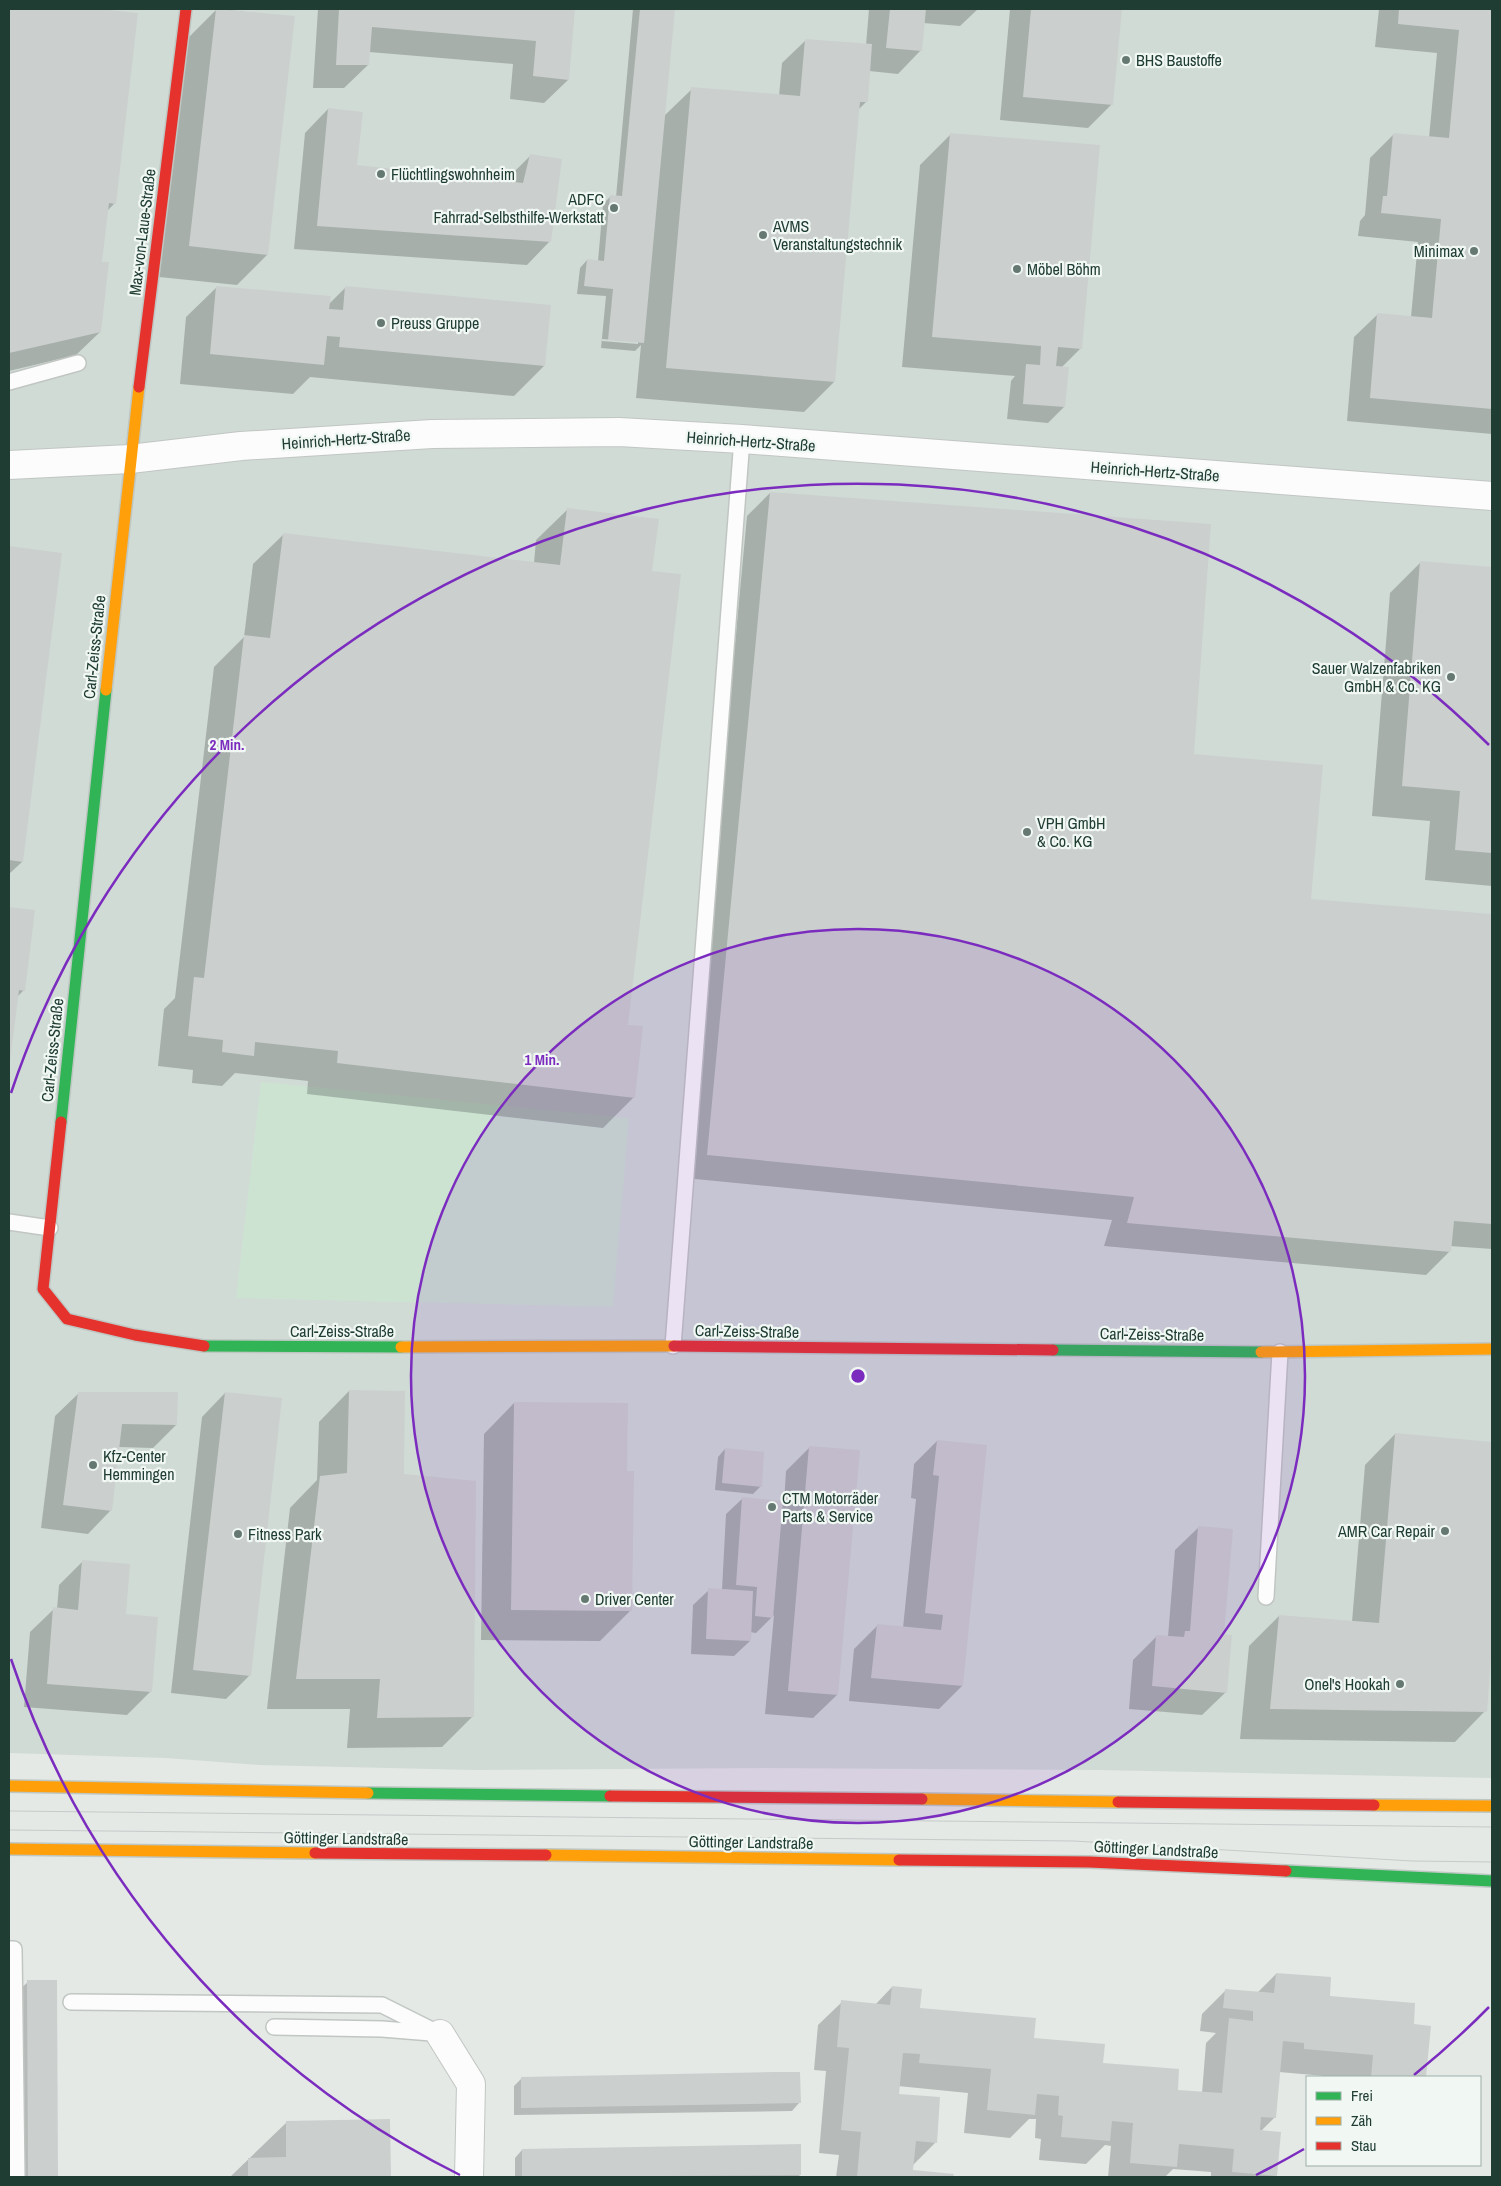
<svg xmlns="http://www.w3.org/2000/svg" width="1501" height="2186" font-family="'Archivo Narrow',sans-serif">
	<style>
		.built { fill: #d1dbd6 }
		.green { fill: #cce3d2 }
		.shadow { fill: #0003; fill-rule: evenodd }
		.building { fill: #cbd0ce }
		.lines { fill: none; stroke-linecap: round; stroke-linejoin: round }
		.lane-casing { stroke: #c1c6c3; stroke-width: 18 }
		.street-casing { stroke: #c1c6c3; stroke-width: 30 }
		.fast-casing { stroke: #bfc7c3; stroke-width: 14 }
		.slow-casing { stroke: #bfc7c3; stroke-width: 14 }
		.jam-casing { stroke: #bfc7c3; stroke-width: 14 }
		.lane { stroke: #fbfcfb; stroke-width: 15 }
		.street { stroke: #fbfcfb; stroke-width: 28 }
		.fast { stroke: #30b455; stroke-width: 11 }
		.slow { stroke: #ff9f0a; stroke-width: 11 }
		.jam { stroke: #e5322d; stroke-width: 11 }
		.tram { stroke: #c6cac9; stroke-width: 1 }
		.ring { fill: none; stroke: #7b2cbf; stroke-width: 2.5 }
		.poi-dot { fill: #657972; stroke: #f1f8f4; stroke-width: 2 }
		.labels { text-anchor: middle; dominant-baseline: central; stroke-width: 4.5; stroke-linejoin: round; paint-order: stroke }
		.poi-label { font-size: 16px; fill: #203d34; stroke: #f1f8f4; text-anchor: start }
		.street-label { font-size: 16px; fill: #203d34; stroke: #f1f8f4 }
		.centre { fill: #7b2cbf; stroke: #f1f8f4; stroke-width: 2.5 }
		.ring-label { font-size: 15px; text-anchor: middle; font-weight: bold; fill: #7b2cbf; stroke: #f1f8f4; stroke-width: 4.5; stroke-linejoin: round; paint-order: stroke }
	</style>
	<rect width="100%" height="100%" fill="#e4e9e6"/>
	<path class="built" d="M9,9H1492V1778L1099,1770L764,1768L474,1770L259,1765L166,1758L9,1753Z"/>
	<path class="green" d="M261,1082L629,1118L613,1307L236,1298Z"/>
	<g class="shadow">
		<path d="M9,9H89L136,14L115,203L107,211L101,263L100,332L76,355L9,371Z"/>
		<path d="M217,9L294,17L267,255L237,285L159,277L187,39Z"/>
		<path d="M318,9H573L568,80L544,103L510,99L513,64L369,52L368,65L344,88H313Z"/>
		<path d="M633,9H674L664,116L692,89L779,96L782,63L806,40L866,45L869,9H978L960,26L923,23L921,50L898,74L869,71L866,102L858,110L834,382L804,412L636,398L641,345L635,351L601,348L606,296L577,294L580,268L587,260L598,261L603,204L611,196L616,197ZM602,339L638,342V344L602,341Z"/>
		<path d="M1010,9H1120L1112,104L1088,128L1000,120Z"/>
		<path d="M1379,9H1492V434L1347,421L1354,337L1378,314L1411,317L1418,242L1358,236L1360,221L1365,215L1370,158L1393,135L1429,138L1437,53L1375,47Z"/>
		<path d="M328,109L356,166L506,182L507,179L530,156L550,241L527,265L294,249L305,133Z"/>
		<path d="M951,134L1080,349L1061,368L1064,407L1048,423L1007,419L1011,381L1015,376L902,367L920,165Z"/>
		<path d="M217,287L329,304L346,287L544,366L514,396L310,377L293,394L180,384L186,317Z"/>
		<path d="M770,493L1193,755L1310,900L1492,915V1249L1450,1246V1251L1426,1275L1104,1246L1112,1220L685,1178L747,516Z"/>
		<path d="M567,510L651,572L626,1026L634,1097L603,1128L307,1094L308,1081L235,1073L222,1086L192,1083L193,1070L158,1066L164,1009L175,998L214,667L244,637L253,564L284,534L534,563L536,540Z"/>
		<path d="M9,547L60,554L22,862L9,874Z"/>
		<path d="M1420,563L1492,568V886L1425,880L1430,821L1372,816L1390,593Z"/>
		<path d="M9,908L33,911L24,990L16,998L9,1063Z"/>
		<path d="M349,1391L403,1475L473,1716L442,1747L347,1748L350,1709H267L290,1508L317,1480L319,1422Z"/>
		<path d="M79,1393L176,1425L153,1448L118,1447L111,1510L88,1534L41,1528L55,1416Z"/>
		<path d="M225,1393L249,1676L226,1699L171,1693L202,1417Z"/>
		<path d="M514,1403L631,1610L600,1641L481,1640L484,1434Z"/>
		<path d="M1395,1434L1492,1443V1631L1485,1711L1455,1742L1240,1739L1249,1646L1279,1616L1352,1622L1365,1465Z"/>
		<path d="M937,1441L962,1686L939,1709L849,1701L854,1649L877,1626L903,1628L916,1499L911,1498L914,1464Z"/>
		<path d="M810,1447L837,1695L813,1718L765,1714L774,1615L756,1633L750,1632V1641L734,1656L691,1654L693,1605L709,1590H722L726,1514L742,1499L784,1502L786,1471Z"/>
		<path d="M725,1449L761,1486L753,1494L715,1490L718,1457Z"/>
		<path d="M1199,1527L1223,1636L1226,1692L1202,1715L1129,1709L1133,1660L1157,1636L1168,1637L1175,1550Z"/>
		<path d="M82,1562L125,1615L150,1692L127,1715L24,1707L30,1632L54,1609H57L59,1585Z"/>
		<path d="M1276,1974L1329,1997L1412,2025L1429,2027L1425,2077H1336L1279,2072L1275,2117L1261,2131L1275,2176L1274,2177H1211V2172L1173,2169L1165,2177H1108L1111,2146L1105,2145L1086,2164L1039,2160L1041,2139L1035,2138L1036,2119H1029L1010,2138L964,2133L968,2093L898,2086L897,2095L935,2143L912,2166V2171L952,2175V2177H836L839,2155L819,2153L826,2071L814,2070L818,2025L842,2002L875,2005L892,1987L919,2009L1032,2039L1176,2091L1202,2093L1206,2043L1216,2033L1200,2031L1202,2014L1225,1991L1257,1993Z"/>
		<path d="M28,1982H56L57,2177H21L20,1989Z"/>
		<path d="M522,2078L799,2103L792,2111L514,2115V2086Z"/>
		<path d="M389,2121L390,2177H230L287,2122Z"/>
		<path d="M522,2150L800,2175L798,2177H515V2158Z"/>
	</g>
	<g class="building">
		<path d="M9,9H100L138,13L116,204L109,203L102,262H109L101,332L9,353Z"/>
		<path d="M216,9L295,16L268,255L189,246Z"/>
		<path d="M339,9H575L569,80L533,76L536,41L372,27L369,65H336Z"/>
		<path d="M640,9H675L644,343L608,340L613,289L584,286L587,259L604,261L610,195L622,196Z"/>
		<path d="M890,9H926L922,51L886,48Z"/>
		<path d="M1031,9H1122L1113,105L1023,97Z"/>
		<path d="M1399,9H1492V409L1370,398L1377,313L1432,318L1441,219L1381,213L1383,196H1387L1393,133L1449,138L1459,30L1398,24Z"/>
		<path d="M805,39L872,44L868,102H860L835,382L666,368L691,87L800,96Z"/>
		<path d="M328,108L363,112L357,165L523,183L530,154L562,159L551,242L317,226Z"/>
		<path d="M950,133L1100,145L1082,349L1058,347L1056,366L1069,367L1065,407L1023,404L1026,364L1040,365L1041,346L932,337Z"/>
		<path d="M216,286L331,296L329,309L343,310L345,286L551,305L545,366L339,347L340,337L327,336L324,365L210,354Z"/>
		<path d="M770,492L1211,524L1194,754L1323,765L1311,899L1492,914V1224L1454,1221L1451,1252L1127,1223L1134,1197L707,1155Z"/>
		<path d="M567,508L659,519L652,571L681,574L628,1025L643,1026L635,1098L337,1063L338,1051L255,1042L254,1056L222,1052L223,1040L188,1036L194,977L204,978L244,635L270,638L283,533L560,565Z"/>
		<path d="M9,546L62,553L23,862L9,860Z"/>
		<path d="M1420,561L1492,567V853L1455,850L1460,791L1402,786Z"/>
		<path d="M9,907L35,910L25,991L19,990L10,1062Z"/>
		<path d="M349,1390L405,1391L404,1474L476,1481L474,1717L377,1718L380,1679H296L320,1476L347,1473Z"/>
		<path d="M78,1392H178L177,1425L122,1424L112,1511L63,1505Z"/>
		<path d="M225,1392L282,1398L251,1676L193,1670Z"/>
		<path d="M514,1402L628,1403L627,1471H634L632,1611L511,1610Z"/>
		<path d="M1395,1433L1492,1442V1646L1487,1712L1270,1709L1279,1615L1379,1623Z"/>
		<path d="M937,1440L987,1445L963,1686L871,1678L877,1624L941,1630L943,1615L925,1613L939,1476L933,1475Z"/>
		<path d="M809,1446L860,1450L838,1695L788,1691Z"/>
		<path d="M725,1448L764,1452L762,1487L722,1483Z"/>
		<path d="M742,1497L783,1501L773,1618L755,1616L757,1587L736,1585Z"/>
		<path d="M1198,1526L1233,1529L1224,1634L1232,1635L1227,1693L1152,1686L1156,1635L1184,1637L1185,1631H1190Z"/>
		<path d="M82,1560L130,1564L126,1614L158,1617L152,1692L47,1684L53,1607L78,1610Z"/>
		<path d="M708,1588L753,1591L751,1641L706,1639Z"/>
		<path d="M1276,1973L1331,1977L1330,1996L1415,2003L1414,2024L1431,2026L1426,2077H1371L1373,2055L1304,2049V2043L1283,2041L1276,2118L1261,2117L1260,2130L1281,2132L1277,2176L1232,2172L1234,2149L1179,2144L1177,2167L1130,2163L1133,2123L1112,2121L1110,2141L1061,2137L1063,2116L1058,2115L1059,2096L1037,2094L1035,2115L987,2110L991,2069L919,2063L920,2054L903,2053L899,2094L940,2097L937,2143L916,2141L913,2170L954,2174L953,2177H857L861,2132L841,2130L849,2048L837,2047L841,2000L890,2005L892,1986L922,1989L920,2008L1036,2018L1034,2038L1105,2044L1103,2063L1179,2069L1178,2090L1222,2093L1229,2018L1253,2021V2011L1223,2008L1225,1989L1274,1993Z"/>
		<path d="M27,1980H57L58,2177H28Z"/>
		<path d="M774,2072H800L801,2103L521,2108V2077Z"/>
		<path d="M390,2119L391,2177H248V2158L286,2157V2121Z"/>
		<path d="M801,2144V2175L522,2177V2149Z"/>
	</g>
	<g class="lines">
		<defs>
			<g id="lane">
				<path d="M9,382L78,363"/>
				<path d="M9,1222L50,1228"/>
				<path d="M673,1346L742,439"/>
				<path d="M1266,1597L1280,1352"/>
				<path d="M9,1949H14L17,2177"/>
				<path d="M71,2002L382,2005L440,2034"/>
				<path d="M274,2027L382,2029L431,2033"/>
			</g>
			<g id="street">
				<path d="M9,465L130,459L241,446L432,434L619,432L742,439L1492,496"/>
				<path d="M440,2034L471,2084L469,2177"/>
			</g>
			<g id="fast">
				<path d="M61,1122L106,690"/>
				<path d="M204,1346L401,1347"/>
				<path d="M1053,1350L1261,1352"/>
				<path d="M368,1793L610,1796"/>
				<path d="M1286,1871L1492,1881"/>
			</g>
			<g id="slow">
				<path d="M106,690L139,387"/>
				<path d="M401,1347L674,1346"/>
				<path d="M1261,1352L1492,1349"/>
				<path d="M9,1786L368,1793"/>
				<path d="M922,1799L1118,1802"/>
				<path d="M1374,1805L1492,1806"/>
				<path d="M9,1849L315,1853"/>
				<path d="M546,1855L899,1860"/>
			</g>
			<g id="jam">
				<path d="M139,387L186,9"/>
				<path d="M61,1122L43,1289L67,1319L135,1335L204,1346"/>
				<path d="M674,1346L1053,1350"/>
				<path d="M610,1796L922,1799"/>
				<path d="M1118,1802L1374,1805"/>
				<path d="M315,1853L546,1855"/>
				<path d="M899,1860L1089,1862L1286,1871"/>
			</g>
		</defs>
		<use href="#lane" class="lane-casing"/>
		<use href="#street" class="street-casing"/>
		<use href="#fast" class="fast-casing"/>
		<use href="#slow" class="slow-casing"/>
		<use href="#jam" class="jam-casing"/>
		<use href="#lane" class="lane"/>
		<use href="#street" class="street"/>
		<use href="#fast" class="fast"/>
		<use href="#slow" class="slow"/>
		<use href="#jam" class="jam"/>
		<g class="tram">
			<path d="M9,1811L1492,1827"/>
			<path d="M9,1830L1074,1841L1412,1861L1492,1862"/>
		</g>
	</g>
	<circle cx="858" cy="1376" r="447" fill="#7b2cbf" fill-opacity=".12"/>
	<g class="ring">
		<circle cx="858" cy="1376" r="447"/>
		<path d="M1489 2007A893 893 0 0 1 1414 2075M1304 2149A893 893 0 0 1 1256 2175M460 2175A893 893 0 0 1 11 1659M11 1093A893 893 0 0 1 1489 745"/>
	</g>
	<g class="poi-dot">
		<circle cx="1126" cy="60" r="5"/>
		<circle cx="381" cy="174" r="5"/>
		<circle cx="614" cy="208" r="5"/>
		<circle cx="763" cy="235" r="5"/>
		<circle cx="1474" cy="251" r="5"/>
		<circle cx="1017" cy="269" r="5"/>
		<circle cx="381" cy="323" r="5"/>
		<circle cx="1451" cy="677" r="5"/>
		<circle cx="1027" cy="832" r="5"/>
		<circle cx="93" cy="1465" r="5"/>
		<circle cx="772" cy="1507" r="5"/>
		<circle cx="1445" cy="1531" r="5"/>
		<circle cx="238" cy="1534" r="5"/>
		<circle cx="585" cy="1599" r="5"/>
		<circle cx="1400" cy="1684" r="5"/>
	</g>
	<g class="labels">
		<g class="poi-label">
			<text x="1136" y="60">BHS Baustoffe</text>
			<text x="391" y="174">Flüchtlingswohnheim</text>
			<text x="604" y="199" text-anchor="end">ADFC<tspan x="604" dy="18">Fahrrad-Selbsthilfe-Werkstatt</tspan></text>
			<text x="773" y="226">AVMS<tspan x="773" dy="18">Veranstaltungstechnik</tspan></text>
			<text x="1464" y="251" text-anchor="end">Minimax</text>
			<text x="1027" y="269">Möbel Böhm</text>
			<text x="391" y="323">Preuss Gruppe</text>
			<text x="1441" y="668" text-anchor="end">Sauer Walzenfabriken<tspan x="1441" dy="18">GmbH &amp; Co. KG</tspan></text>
			<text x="1037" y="823">VPH GmbH<tspan x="1037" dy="18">&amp; Co. KG</tspan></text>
			<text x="103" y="1456">Kfz-Center<tspan x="103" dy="18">Hemmingen</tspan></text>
			<text x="782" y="1498">CTM Motorräder<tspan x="782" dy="18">Parts &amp; Service</tspan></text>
			<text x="1435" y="1531" text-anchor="end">AMR Car Repair</text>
			<text x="248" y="1534">Fitness Park</text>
			<text x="595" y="1599">Driver Center</text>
			<text x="1390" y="1684" text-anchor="end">Onel's Hookah</text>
		</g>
		<g class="street-label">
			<text transform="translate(142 232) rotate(-83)">Max-von-Laue-Straße</text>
			<text transform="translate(346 439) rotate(-4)">Heinrich-Hertz-Straße</text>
			<text transform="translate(751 441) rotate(4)">Heinrich-Hertz-Straße</text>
			<text transform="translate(1155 471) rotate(4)">Heinrich-Hertz-Straße</text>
			<text transform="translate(94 647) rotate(-84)">Carl-Zeiss-Straße</text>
			<text transform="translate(52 1050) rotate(-84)">Carl-Zeiss-Straße</text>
			<text x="342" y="1331">Carl-Zeiss-Straße</text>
			<text transform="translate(747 1331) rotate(1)">Carl-Zeiss-Straße</text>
			<text transform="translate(1152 1334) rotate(1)">Carl-Zeiss-Straße</text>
			<text transform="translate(346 1838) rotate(1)">Göttinger Landstraße</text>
			<text transform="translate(751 1842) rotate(1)">Göttinger Landstraße</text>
			<text transform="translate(1156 1849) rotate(3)">Göttinger Landstraße</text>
		</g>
	</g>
	<circle cx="858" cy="1376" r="8" class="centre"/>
	<g class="ring-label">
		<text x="227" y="750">2 Min.</text>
		<text x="542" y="1065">1 Min.</text>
	</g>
	<rect width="1501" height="2186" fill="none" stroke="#203d34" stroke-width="20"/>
	<rect x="1306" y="2076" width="175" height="90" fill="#f1f8f4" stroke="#9dada7"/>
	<rect x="1316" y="2092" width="25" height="8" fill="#30b455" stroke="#9dada7"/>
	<text x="1351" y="2101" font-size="15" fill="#203d34">Frei</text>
	<rect x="1316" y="2117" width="25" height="8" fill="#ff9f0a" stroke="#9dada7"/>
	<text x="1351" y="2126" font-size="15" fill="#203d34">Zäh</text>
	<rect x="1316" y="2142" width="25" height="8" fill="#e5322d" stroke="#9dada7"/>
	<text x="1351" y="2151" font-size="15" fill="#203d34">Stau</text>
</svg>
